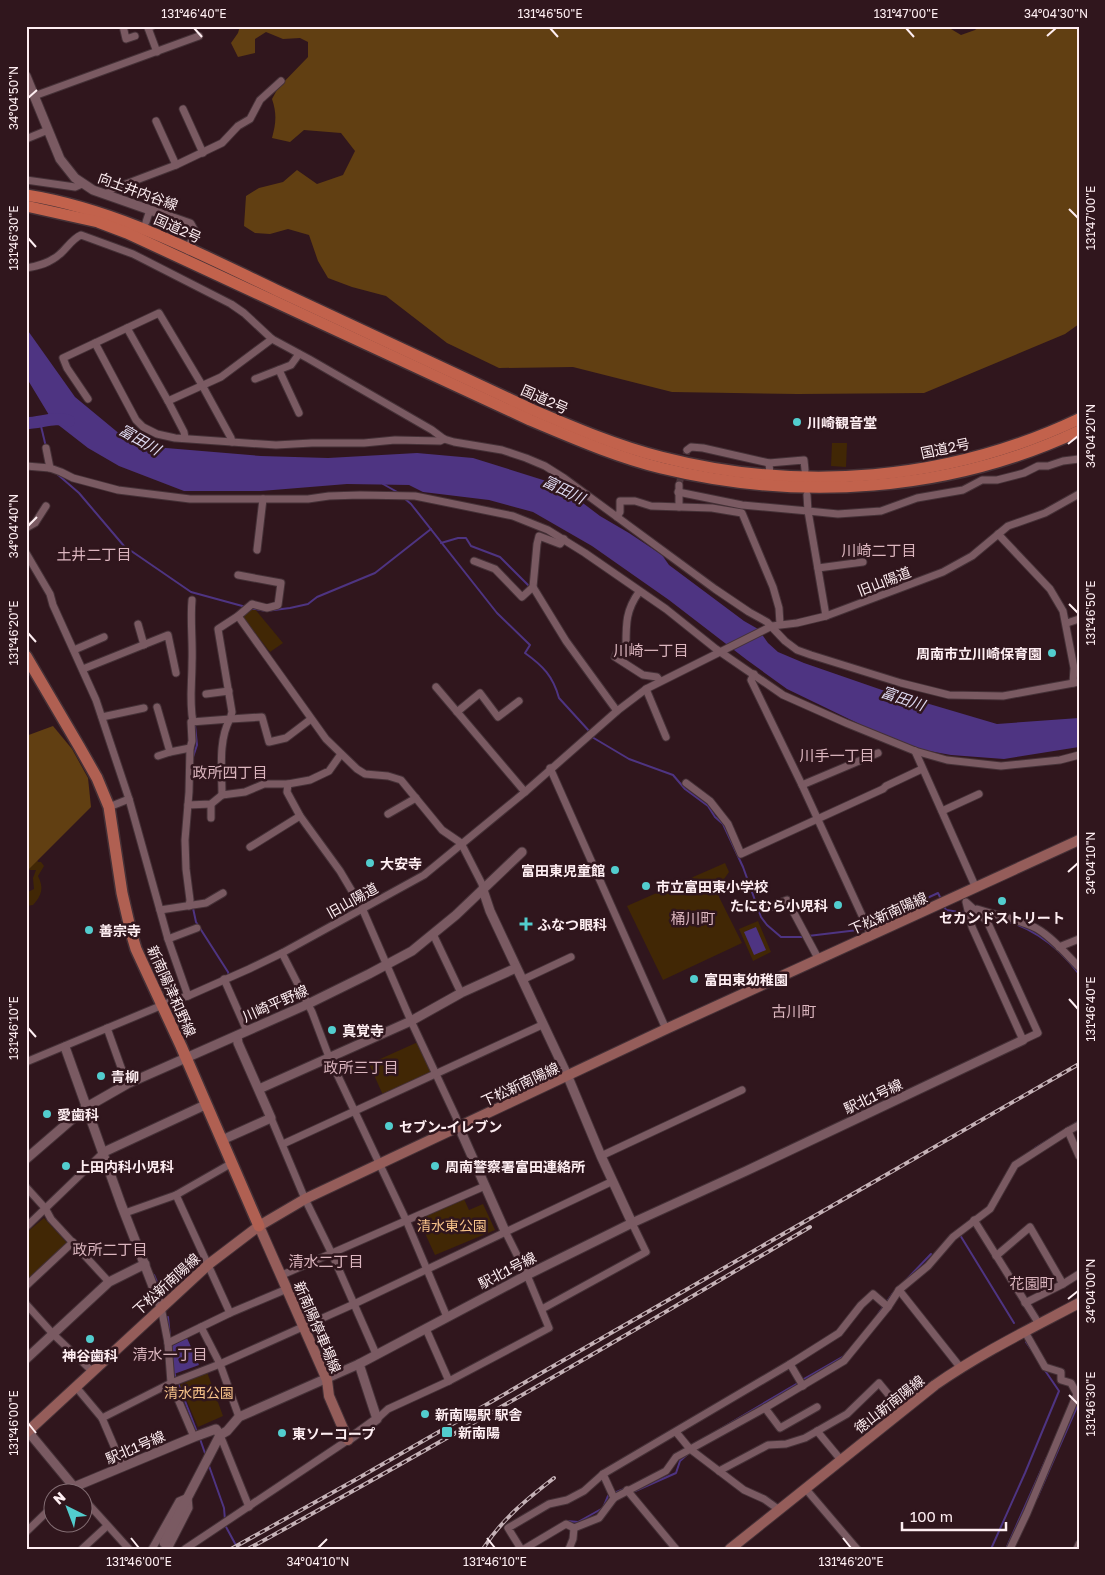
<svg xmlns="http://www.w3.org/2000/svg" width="1105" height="1575" font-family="'Golos Text','Noto Sans JP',sans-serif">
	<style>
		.green { fill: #412705 }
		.forest { fill: #613f12 }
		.water { fill: #4e3482 }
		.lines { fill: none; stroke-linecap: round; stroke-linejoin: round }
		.stream { stroke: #4e3482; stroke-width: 2 }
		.river { stroke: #4e3482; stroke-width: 12 }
		.minor-tunnel { stroke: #4f363d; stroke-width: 7; stroke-dasharray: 7 3.5; stroke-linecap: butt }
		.minor-casing { stroke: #453137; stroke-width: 9 }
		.tertiary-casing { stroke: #453137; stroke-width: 11 }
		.secondary-casing { stroke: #453137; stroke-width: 12 }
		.primary-casing { stroke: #453137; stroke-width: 14 }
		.trunk-casing { stroke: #453137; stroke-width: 14 }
		.minor { stroke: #7a5a62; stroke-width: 7 }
		.tertiary { stroke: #7a5a62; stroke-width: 9 }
		.secondary { stroke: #955d5a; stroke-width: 10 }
		.primary { stroke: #b06052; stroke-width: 11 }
		.trunk { stroke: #c2624c; stroke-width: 11 }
		.rail-casing { stroke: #c5b2b7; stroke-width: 4 }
		.rail { stroke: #30161d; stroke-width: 2; stroke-dasharray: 5.5; stroke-linecap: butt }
		.ticks { fill: none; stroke: #feeef2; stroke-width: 2 }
		.poi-dot { fill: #52cdce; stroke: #30161d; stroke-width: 2 }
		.labels { text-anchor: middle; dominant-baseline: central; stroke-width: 5; stroke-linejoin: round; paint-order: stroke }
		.street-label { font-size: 14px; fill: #feeef2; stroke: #30161d }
		.poi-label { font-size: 14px; font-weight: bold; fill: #feeef2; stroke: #30161d; text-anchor: start }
		.park-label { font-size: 14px; fill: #f7c38a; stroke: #30161d }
		.water-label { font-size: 15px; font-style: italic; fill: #dfdaf1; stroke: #30161d }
		.neighbourhood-label { font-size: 15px; fill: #dcb6bf; stroke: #30161d }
		.neatline { fill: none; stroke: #feeef2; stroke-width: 2 }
		.ticks-label { font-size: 12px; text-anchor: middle; fill: #feeef2 }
	</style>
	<rect width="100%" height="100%" fill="#30161d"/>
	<g class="green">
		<path d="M832,443H847L846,467L831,466Z"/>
		<path d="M254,608L283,643L270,652L242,616Z"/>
		<path d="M26,830L38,862H41L44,866L38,876C44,888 42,895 33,905L26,906V893L34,889L33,878L36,870H26Z"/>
		<path d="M725,863L729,872L719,886V897L742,943L663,980L627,906Z"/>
		<path d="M758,921L771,952L753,961L739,929Z"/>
		<path d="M418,1042L432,1072L383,1095L369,1064Z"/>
		<path d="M463,1197L469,1210L483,1204L495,1230L435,1255L417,1216Z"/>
		<path d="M44,1218L68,1244L26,1282V1233Z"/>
		<path d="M207,1372L223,1416L198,1427L180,1385Z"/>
	</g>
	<g class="forest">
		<path d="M240,26H946L961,35L975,30L980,26H1079V324L1065,334L924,393L798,394L672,392L573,367L499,368L447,343L386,296L352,287L328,278L318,261L309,235L288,229L270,234L255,233L244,226L246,196L259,188L283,182L297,170L317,184L343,175L355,151L341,133L304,130L290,142L272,138C276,123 277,114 272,99L278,88L308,57V42L300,38L283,39L266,32L255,39V53L238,57L231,43L238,33Z"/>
		<path d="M53,726L72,749L88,778L91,807L26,872V736Z"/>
	</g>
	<g class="water">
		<path d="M26,328L75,397L127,440L166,448L261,456L328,458L417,453L473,458L559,485L600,516L629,533L662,555L669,565L744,621L758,629L768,643L778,652L804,663L882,690L997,724L1079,718V747L1004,759L951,755L907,747L787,689L747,660L669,600L592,546L533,512L489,500L423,492L409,485L347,484L261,491H184L119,466L88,448L52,420L26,377Z"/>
		<path d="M756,927L766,950L754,955L744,932Z"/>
		<path d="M187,1338L199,1365L174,1374L172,1346Z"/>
	</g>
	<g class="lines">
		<g class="stream">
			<path d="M40,422L46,447"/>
			<path d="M56,473L79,493L124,546L191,592L246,607"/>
			<path d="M383,484L399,493"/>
			<path d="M404,498L411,504L497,613L530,645L525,653C543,666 553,676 559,698L590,732"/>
			<path d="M441,543L458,538H466L471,546L500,557L529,586"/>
			<path d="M250,608L266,611L290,608L308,604L317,597L375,573L431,529"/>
			<path d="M592,737L629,759L673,775L685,789L708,806L715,817L723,824L743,867L761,917L767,925L781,937H804"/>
			<path d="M193,757L197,745L195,725"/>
			<path d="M944,906L946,910L966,913"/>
			<path d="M193,908L196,922L228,972L229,976"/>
			<path d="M986,916C1026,923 1055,942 1079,974"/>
			<path d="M869,925L938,893L941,899"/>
			<path d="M808,936L858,930L865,927"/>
			<path d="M1035,1148L1079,1121"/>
			<path d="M960,1235L1014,1323"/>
			<path d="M154,1275L160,1289"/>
			<path d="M905,1281L931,1254"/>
			<path d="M878,1314L893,1293"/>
			<path d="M168,1317L170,1337"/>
			<path d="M1026,1342L1033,1352"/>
			<path d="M173,1367L176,1379"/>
			<path d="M802,1380L844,1356L847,1352"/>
			<path d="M178,1383L197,1432"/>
			<path d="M710,1435L798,1383"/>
			<path d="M200,1439L206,1456"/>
			<path d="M208,1463L224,1508L225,1520"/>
			<path d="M633,1492L676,1473L680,1461L690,1452"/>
			<path d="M614,1493L624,1489"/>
			<path d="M1037,1498L1079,1402"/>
			<path d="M567,1521L578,1522L603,1508L608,1496L610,1495"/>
			<path d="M225,1525L238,1549"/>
			<path d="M991,1549L1025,1473L1059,1391L1044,1369"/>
			<path d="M1006,1549L1047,1457"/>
		</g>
		<path class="river" d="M26,423C41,423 55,416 69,421"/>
		<path class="minor-tunnel" d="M679,485L687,450"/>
		<defs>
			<g id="minor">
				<path d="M123,26L126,39L135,36"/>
				<path d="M152,26L148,28L157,52"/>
				<path d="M34,96L199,36"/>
				<path d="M183,109L203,153"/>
				<path d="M156,121L176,165"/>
				<path d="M26,139L48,130"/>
				<path d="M26,180L75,187L82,184"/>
				<path d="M107,195L110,190L176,165L222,143L238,126L250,119L260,100L281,81"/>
				<path d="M146,222L150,210"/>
				<path d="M26,268C39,266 50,263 60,254C67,248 72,239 81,235L133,254L231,304L244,313L272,339L309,359L432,430L444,439L454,442L502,450L526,458L545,466L564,478L715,589L749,612L767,622L785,641L797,650L811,655L901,683L949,695L1003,696L1079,682"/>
				<path d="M127,328L168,401L184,432L185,438"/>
				<path d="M95,343L136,420L143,427L157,434L175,438L232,442L276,445L312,443H364L395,440L440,441L444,439"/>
				<path d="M279,370L299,413"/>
				<path d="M255,379L291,365L299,354"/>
				<path d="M88,399L67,368L63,358L159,313L202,385L231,438L232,442"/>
				<path d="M168,401L221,377L272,339"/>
				<path d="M46,448L50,468"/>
				<path d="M687,450L691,447L703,448L769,463"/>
				<path d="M26,466L50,468L61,472L73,478L118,490L190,499H308L329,496L360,495L415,496L513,516L548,530L585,553L666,609L716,649L783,695L846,723L915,751L947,760L1001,766L1060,760L1079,755"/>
				<path d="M770,475L769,463L804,460L805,470"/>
				<path d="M678,492L742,505L808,511L838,514L881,511L917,498L963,490L982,480H997L1024,473L1038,466H1048L1063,461L1079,459"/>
				<path d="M807,495L808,511L826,616"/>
				<path d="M679,507V485"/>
				<path d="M617,517L620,512V501H635L651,506L712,508L742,513L773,587L779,608L780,624"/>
				<path d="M26,528L35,523L46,506"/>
				<path d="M998,534L1050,589L1063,611L1074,668L1073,683"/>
				<path d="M564,539L560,544L539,536L537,544L533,587L566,641L617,711"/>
				<path d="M257,550L263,499"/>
				<path d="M26,553L50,594L53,605L96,700L129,799L168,939L188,996"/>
				<path d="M474,561L495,569L522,597L533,587"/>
				<path d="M818,568L863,562"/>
				<path d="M639,592C626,610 626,623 626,645L619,648L615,657L643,675L657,677L660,681"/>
				<path d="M192,600C190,621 193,641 192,663C192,683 189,702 193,722"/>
				<path d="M238,616L326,739L357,769L365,774L388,776L401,780L442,830L461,843L482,884L483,890"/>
				<path d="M1067,623L1079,619"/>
				<path d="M138,624L144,645"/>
				<path d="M74,650L104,637"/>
				<path d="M83,669L168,635L176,673"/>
				<path d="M754,674L751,680L802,785L871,935"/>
				<path d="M436,687L525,792"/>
				<path d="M646,689L666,737"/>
				<path d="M206,694L229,691"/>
				<path d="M157,707L170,752L190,748L192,741L191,722L230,719L232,712L218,629L238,616L252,604L267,608L278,605L281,583L238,575"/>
				<path d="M457,712L480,693L498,717L519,701"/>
				<path d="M102,717L144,708"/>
				<path d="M311,719L286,738L269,742L262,717L230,719C218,740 222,771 222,795L245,792L264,784H288L310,780L329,771L341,754"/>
				<path d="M915,751L976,888"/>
				<path d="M158,756L170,752"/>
				<path d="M550,768L666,1029"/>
				<path d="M686,783L710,801L728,824L741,854L883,789L886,786L922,769"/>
				<path d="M288,784L287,792L300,816L340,871L362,908L411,1021L456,1117L459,1127"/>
				<path d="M802,785L878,753"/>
				<path d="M188,805L211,804L222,795"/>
				<path d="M109,807L129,799"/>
				<path d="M942,811L979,794"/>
				<path d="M388,814L416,798"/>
				<path d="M211,818V804"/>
				<path d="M250,847L300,816"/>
				<path d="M966,902L987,921L1038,1033L1023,1040L972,927Z"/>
				<path d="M189,906L190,900L186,869L185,840L189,792L190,748"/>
				<path d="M770,907L787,900L819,960"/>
				<path d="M977,909C996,915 1018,919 1036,928C1052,937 1066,954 1079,967"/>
				<path d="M160,910L206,903L223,893"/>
				<path d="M433,934L461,993"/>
				<path d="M168,939L197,928"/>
				<path d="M1059,947L1079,939"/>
				<path d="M282,953L312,1012L329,1057L406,1220L447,1317"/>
				<path d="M224,979L247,1031"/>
				<path d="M522,980L571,957"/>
				<path d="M107,1028L127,1084"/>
				<path d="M26,1062L177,999L188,996L249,969L282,953L424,875L525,792L617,711L646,689L772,626L797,623L826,616L943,572L972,556L1008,526L1045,513L1079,494"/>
				<path d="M271,1118L305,1199L332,1254L376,1354"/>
				<path d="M1068,1131L1079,1156"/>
				<path d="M283,1144L542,1025"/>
				<path d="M601,1156L742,1090"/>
				<path d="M26,1187L45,1208L51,1219L109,1282"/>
				<path d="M176,1195L230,1313"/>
				<path d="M125,1213L176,1195L232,1163"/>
				<path d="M974,1220L1039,1324"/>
				<path d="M26,1227L104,1152"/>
				<path d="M996,1256L1030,1227L1063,1284"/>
				<path d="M282,1275L485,1186"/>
				<path d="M26,1286L73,1242"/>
				<path d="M899,1290L960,1367"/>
				<path d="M1025,1303L1063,1284L1079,1274"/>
				<path d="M26,1304L53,1334L92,1371"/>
				<path d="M161,1307L168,1343L171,1383L194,1437"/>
				<path d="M542,1309L646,1252L632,1223"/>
				<path d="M201,1327L220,1364L239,1417"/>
				<path d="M426,1329L449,1381"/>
				<path d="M168,1343L230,1313L287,1289"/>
				<path d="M790,1364L803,1386"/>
				<path d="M76,1387L102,1418"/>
				<path d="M765,1408L780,1428L817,1407"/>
				<path d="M377,1419L388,1409L449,1381L549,1328L527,1275L505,1231"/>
				<path d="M817,1431L841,1460"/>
				<path d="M676,1432L690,1449L744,1490L764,1499L778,1509"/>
				<path d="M220,1435L249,1507"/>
				<path d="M123,1467L102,1418L171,1383L220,1364L354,1304L613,1181"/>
				<path d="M719,1471L768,1445L786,1444L805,1438L847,1414L879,1383L902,1411"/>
				<path d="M603,1474L614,1498"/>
				<path d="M805,1488L857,1549"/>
				<path d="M627,1490L676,1549"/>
				<path d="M68,1492L74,1487L79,1492"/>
				<path d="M82,1497L129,1549"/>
				<path d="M574,1528L599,1518L614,1498L666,1471L676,1457L765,1408L844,1361L888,1307L899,1290L928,1266L953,1237L990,1209L1015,1165L1068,1131L1079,1125"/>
				<path d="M26,1532L52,1507"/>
				<path d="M82,1549L107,1526"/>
				<path d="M152,1549L179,1501L188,1497L189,1508L168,1549"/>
				<path d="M185,1549L348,1440"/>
				<path d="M521,1549L508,1528L549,1504L567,1500L584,1491L603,1474L790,1364L839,1333L861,1305L873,1294L888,1307"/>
				<path d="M524,1549L566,1524L574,1528"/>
				<path d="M569,1549L573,1539L574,1528"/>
				<path d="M1010,1549L1027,1513L1077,1394L1071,1383L1061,1380V1372L1045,1367L1025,1332"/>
				<path d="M1077,1549L1079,1544"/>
			</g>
			<g id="tertiary">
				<path d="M26,76L60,159L75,178L93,190L190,224L195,233L189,250"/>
				<path d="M483,890L490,911L568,1077L601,1156L632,1223"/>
				<path d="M65,1047L121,1204L161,1307"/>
				<path d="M259,1089L411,1021L461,993L516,968"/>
				<path d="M459,1127L505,1231"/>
				<path d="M222,1140L271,1118L238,1043L237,1036"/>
				<path d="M104,1152L205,1105"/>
				<path d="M26,1159L85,1108L127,1084L308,1004L369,974L412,951L456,915L522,852"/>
				<path d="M26,1359L109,1282L145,1264"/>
				<path d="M26,1429L74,1487L194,1437L216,1429L220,1435"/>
				<path d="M348,1440L377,1419L359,1364"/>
				<path d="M164,1543L220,1435L227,1431L239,1417L359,1364L527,1275L632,1223L746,1171L1023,1040"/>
			</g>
			<g id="secondary">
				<path d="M259,1226L327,1380L329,1396L348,1440"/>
				<path d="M26,1433L209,1264L259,1226L305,1199L666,1029L1079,840"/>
				<path d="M730,1549L935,1385C981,1353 1030,1329 1079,1303"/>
			</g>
			<path id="primary" d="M26,656L80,748L97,778L109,807L122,893L131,932L136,949L181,1046L259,1226"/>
			<g id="trunk">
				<path d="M26,195C115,209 196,252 276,290C362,330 447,370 533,410C575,428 617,446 661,457C801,493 948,481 1079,419"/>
				<path d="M26,206L98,222L127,233L530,420C573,438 616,457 661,468C800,502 949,492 1079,431"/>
			</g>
		</defs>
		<use href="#minor" class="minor-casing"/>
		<use href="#tertiary" class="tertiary-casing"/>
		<use href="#secondary" class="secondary-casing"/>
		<use href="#primary" class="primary-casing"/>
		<use href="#trunk" class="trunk-casing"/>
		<use href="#minor" class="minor"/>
		<use href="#tertiary" class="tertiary"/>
		<use href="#secondary" class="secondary"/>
		<use href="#primary" class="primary"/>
		<use href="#trunk" class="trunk"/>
		<defs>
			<g id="rail">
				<path d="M231,1549L355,1480L1079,1064"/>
				<path d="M248,1549C438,1445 624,1337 810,1227"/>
				<path d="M483,1549C501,1520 527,1499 554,1478"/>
			</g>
		</defs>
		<use href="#rail" class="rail-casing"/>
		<use href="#rail" class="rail"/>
	</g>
	<path class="ticks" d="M194,28L202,37M550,28L558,37M906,28L914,37M1047,36L1056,28M28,98L37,90M1069,209L1078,218M28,238L36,247M1068,444L1078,436M28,526L37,517M1069,604L1078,613M28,633L36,642M1068,872L1078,863M1069,999L1078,1009M28,1028L36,1037M1068,1299L1078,1291M1069,1395L1078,1404M28,1423L36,1433M131,1538L139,1548M487,1538L495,1548M843,1538L851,1548M318,1548L327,1539"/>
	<g class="poi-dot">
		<circle cx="797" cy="422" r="5"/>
		<circle cx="1052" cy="653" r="5"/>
		<circle cx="370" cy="863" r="5"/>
		<circle cx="615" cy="870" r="5"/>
		<circle cx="646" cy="886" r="5"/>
		<circle cx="1002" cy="901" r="5"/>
		<circle cx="838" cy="905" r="5"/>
		<path d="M523.5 916.5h5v5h5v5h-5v5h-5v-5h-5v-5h5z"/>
		<circle cx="89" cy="930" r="5"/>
		<circle cx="694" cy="979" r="5"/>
		<circle cx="332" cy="1030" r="5"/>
		<circle cx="101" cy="1076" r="5"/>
		<circle cx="47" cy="1114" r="5"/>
		<circle cx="389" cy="1126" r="5"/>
		<circle cx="66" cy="1166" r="5"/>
		<circle cx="435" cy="1166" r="5"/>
		<circle cx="90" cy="1339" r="5"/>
		<circle cx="425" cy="1414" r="5"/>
		<rect x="441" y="1426" width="12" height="12" rx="2.5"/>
		<circle cx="282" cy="1433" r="5"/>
	</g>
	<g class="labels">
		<g class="street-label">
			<text transform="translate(138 191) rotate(20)">向土井内谷線</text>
			<text transform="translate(178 228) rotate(24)">国道2号</text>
			<text transform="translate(545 399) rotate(24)">国道2号</text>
			<text transform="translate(945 448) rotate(-12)">国道2号</text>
			<text transform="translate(884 581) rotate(-21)">旧山陽道</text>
			<text transform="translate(352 900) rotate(-29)">旧山陽道</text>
			<text transform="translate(888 913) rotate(-24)">下松新南陽線</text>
			<text transform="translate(172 991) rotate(66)">新南陽津和野線</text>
			<text transform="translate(275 1003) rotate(-24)">川崎平野線</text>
			<text transform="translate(520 1084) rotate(-25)">下松新南陽線</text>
			<text transform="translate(873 1096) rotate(-25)">駅北1号線</text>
			<text transform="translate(507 1270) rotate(-27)">駅北1号線</text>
			<text transform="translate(166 1284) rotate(-42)">下松新南陽線</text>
			<text transform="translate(318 1327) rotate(67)">新南陽停車場線</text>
			<text transform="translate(889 1404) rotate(-38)">徳山新南陽線</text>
			<text transform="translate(135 1447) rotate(-23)">駅北1号線</text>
		</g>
		<g class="poi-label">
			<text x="807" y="422">川崎観音堂</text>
			<text x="1042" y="653" text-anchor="end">周南市立川崎保育園</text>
			<text x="380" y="863">大安寺</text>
			<text x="605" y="870" text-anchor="end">富田東児童館</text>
			<text x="656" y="886">市立富田東小学校</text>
			<text x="828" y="905" text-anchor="end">たにむら小児科</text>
			<text x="1002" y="917" text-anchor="middle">セカンドストリート</text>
			<text x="537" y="924">ふなつ眼科</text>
			<text x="99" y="930">善宗寺</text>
			<text x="704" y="979">富田東幼稚園</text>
			<text x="342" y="1030">真覚寺</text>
			<text x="111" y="1076">青柳</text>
			<text x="57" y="1114">愛歯科</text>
			<text x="399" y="1126">セブン-イレブン</text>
			<text x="76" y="1166">上田内科小児科</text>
			<text x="445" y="1166">周南警察署富田連絡所</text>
			<text x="90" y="1355" text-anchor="middle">神谷歯科</text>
			<text x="435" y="1414">新南陽駅 駅舎</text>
			<text x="458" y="1432">新南陽</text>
			<text x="292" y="1433">東ソーコープ</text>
		</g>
		<g class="park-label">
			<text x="452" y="1225">清水東公園</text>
			<text x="199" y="1392">清水西公園</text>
		</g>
		<g class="water-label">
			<text transform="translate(140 439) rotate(30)">富田川</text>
			<text transform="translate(564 489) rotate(26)">富田川</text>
			<text transform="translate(903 698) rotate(19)">富田川</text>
		</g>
		<g class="neighbourhood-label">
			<text x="879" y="550">川崎二丁目</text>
			<text x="94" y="554">土井二丁目</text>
			<text x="651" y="650">川崎一丁目</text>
			<text x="837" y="755">川手一丁目</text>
			<text x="230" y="772">政所四丁目</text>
			<text x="693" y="918">桶川町</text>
			<text x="794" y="1011">古川町</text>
			<text x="361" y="1067">政所三丁目</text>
			<text x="110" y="1249">政所二丁目</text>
			<text x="326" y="1261">清水二丁目</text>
			<text x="1032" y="1283">花園町</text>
			<text x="170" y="1354">清水一丁目</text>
		</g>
	</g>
	<rect width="1105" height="1575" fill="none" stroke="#30161d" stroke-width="55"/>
	<g transform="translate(68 1508) rotate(318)"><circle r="24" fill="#30161d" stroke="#826c72"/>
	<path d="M0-4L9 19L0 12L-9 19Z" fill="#52cdce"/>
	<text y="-8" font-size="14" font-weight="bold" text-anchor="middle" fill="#feeef2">N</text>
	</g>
	<path d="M902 1522v8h104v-8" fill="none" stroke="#feeef2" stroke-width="2.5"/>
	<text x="910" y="1522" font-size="15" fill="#feeef2" stroke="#30161d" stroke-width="4" paint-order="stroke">100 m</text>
	<rect x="28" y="28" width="1050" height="1520" class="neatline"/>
	<g class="ticks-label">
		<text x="194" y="18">131°46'40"E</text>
		<text x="550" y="18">131°46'50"E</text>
		<text x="906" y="18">131°47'00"E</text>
		<text x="1056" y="18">34°04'30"N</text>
		<text transform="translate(14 98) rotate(-90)" y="4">34°04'50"N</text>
		<text transform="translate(1091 218) rotate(-90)" y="4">131°47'00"E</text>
		<text transform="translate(14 238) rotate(-90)" y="4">131°46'30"E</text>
		<text transform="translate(1091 436) rotate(-90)" y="4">34°04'20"N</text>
		<text transform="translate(14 526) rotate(-90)" y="4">34°04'40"N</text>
		<text transform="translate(1091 613) rotate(-90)" y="4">131°46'50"E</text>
		<text transform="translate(14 633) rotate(-90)" y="4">131°46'20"E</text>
		<text transform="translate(1091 863) rotate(-90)" y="4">34°04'10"N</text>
		<text transform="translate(1091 1009) rotate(-90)" y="4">131°46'40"E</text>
		<text transform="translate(14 1028) rotate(-90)" y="4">131°46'10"E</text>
		<text transform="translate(1091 1291) rotate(-90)" y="4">34°04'00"N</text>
		<text transform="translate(1091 1404) rotate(-90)" y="4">131°46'30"E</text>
		<text transform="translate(14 1423) rotate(-90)" y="4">131°46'00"E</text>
		<text x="139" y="1566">131°46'00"E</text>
		<text x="318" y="1566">34°04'10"N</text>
		<text x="495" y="1566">131°46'10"E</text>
		<text x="851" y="1566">131°46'20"E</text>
	</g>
</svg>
